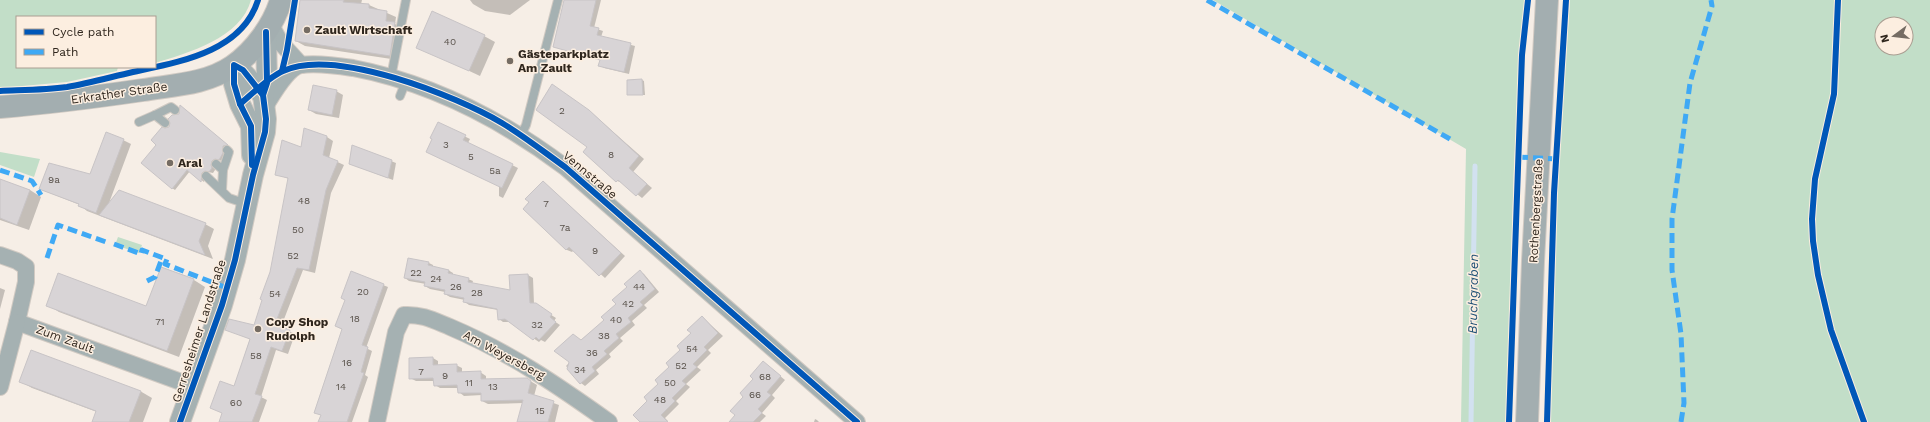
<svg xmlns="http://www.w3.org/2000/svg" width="1930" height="422" font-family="'Work Sans',sans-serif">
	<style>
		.green { fill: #c2dec8; fill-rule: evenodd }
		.shadow { fill: #0003 }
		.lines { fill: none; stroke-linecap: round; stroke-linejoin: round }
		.stream { stroke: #d2e1f0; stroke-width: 5 }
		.building { fill: #d8d4d6; stroke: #c8c4c6 }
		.service-casing { stroke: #d1cac3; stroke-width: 10 }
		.minor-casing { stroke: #d1cac3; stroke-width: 18 }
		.tertiary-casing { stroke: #d1cac3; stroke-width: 22 }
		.secondary-casing { stroke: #d1cac3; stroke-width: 24 }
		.service { stroke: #a5b1b2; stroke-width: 8 }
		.minor { stroke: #a5b1b2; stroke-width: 16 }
		.tertiary { stroke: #a5b1b2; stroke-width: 20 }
		.secondary { stroke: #a3aeb0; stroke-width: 22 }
		.quiet { stroke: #3fa9f5; stroke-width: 5; stroke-dasharray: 10 5; stroke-linecap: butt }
		.cycleway-casing { stroke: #fceee0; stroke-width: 8 }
		.cycleway { stroke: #0057b8; stroke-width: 6 }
		.poi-dot { fill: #756c63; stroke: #fceee0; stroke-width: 1.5 }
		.labels { text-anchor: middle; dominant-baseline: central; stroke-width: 3; stroke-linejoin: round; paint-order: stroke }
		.number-label { font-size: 10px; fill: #59524b }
		.poi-label { font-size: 12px; font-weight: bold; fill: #2f261d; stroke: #fceee0; text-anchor: start }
		.street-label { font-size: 12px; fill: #2f261d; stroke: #fceee0 }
		.water-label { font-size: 13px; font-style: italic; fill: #1e5076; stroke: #fceee0 }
	</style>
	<rect width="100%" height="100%" fill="#f6eee6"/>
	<g class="green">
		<path d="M0,0H251C241,38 188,53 155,63V17H17V67H118L117,71L67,82L0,88Z"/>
		<path d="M1213,0H1525L1514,165L1506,422H1461L1466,149Z"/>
		<path d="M1570,0H1930V422H1549L1556,194ZM1882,24H1906V48H1882Z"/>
		<path d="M0,152L40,159L34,177L0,165Z"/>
		<path d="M118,237L142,245L139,253L115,245Z"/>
	</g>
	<g class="shadow">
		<path d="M301,0H362L361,4L369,5L396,17L395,24L403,29L398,60L305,46L296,41Z"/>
		<path d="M470,0H530L510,15L485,11L473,4Z"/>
		<path d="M565,0H601L594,28L603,31L601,37L635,46L629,74L604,68L599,65L601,60L554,47Z"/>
		<path d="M484,36L495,42L480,76L418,47Z"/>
		<path d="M642,80L644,81L645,95H628Z"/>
		<path d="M558,89L594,115L644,159L633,172L652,188L642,198L623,183L617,181L589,147Z"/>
		<path d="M336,91L343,95L339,118L316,114L309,110Z"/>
		<path d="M182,108L229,147L225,148V155L222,161L218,160L214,162L215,170L213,173L208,172L204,174V182L190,171L175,190L172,188L170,127L180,114Z"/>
		<path d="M438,123L470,139L468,143L518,168L503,198L499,196V186Z"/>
		<path d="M327,137L333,141L329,158L344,165L331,193L315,273L303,270L281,327L295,334L288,354L276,350L261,397L267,400L259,422H220L223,413L212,408L234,387L250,339L227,329L255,326L271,272L289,179L276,174L302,148Z"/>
		<path d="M123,140L131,144L109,203L205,224L214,229L208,246L213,259L87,211L80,205L40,189L91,175Z"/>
		<path d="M391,161L396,163L393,180L350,164Z"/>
		<path d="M0,180L30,190L41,197L29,230L0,220Z"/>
		<path d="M543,182L625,256L605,278L574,250L572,252L567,250L524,209Z"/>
		<path d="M429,263L433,265V267L448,270L453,273V275L468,279L473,281L472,284L511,291L528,275L533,278L534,304L556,318L554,321L560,325L545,342L541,340L539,342L509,322H503L499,319L498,310L469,305L465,302V300L450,297L445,294V292L430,289L425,286L426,284L409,281L405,278Z"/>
		<path d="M162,268L194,280L205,287L179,357L59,312L48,305L147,308Z"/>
		<path d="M351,272L388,287L366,348L372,351L365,375L368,377L352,422H319L322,415L315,412L343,330L336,326L346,300Z"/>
		<path d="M640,272L644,274L659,292L644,305L647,308L632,321L635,325L620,338L623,341L609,354L611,357L596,370L599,374L585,386L581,383L566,366L570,362L581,340L605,320Z"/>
		<path d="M0,288L5,290L0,309Z"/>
		<path d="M702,317L723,336L708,350L711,353L697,367L701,370L686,384L690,387L676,401L679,404L665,418L668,421L641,422L649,401Z"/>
		<path d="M433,358L438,361V366L456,365L462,368V373L480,372L486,376V380L527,379L537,385L534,396L559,405L555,422H518L524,403L488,404L482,401V395L464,396L459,392L458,388H440L435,385L434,381H416L410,378Z"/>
		<path d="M763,362L785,380L772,395L775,398L762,413L766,416L760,422H731L737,415Z"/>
		<path d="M20,381L140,391L152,398L143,422H93L97,412L32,388Z"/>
		<path d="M815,419L817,420L819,422H814Z"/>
	</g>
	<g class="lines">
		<path class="stream" d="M1471,422L1475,166"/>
	</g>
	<g class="building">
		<path d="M300,0H344L343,2L369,4V8L387,11L386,21L395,22L390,56L295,41Z"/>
		<path d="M564,0H596L590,26L599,28L597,35L631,43L624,72L598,66L600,60L553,47Z"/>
		<path d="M432,11L485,35L469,71L416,48Z"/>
		<path d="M642,79L643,95H627V80Z"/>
		<path d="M552,84L589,110L639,156L629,168L647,184L636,196L618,180L616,182L583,152L587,147L536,110Z"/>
		<path d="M313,85L337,90L332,115L308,110Z"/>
		<path d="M180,105L228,145L223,146V153L219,160L215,159L212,161L211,165L212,168L209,172L205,171L202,173L201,182L187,170L172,189L141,163L156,145L151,140L162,127L165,128L169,127L170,123L168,119L172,115L179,114Z"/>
		<path d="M438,122L466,135L463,140L513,164L502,188L426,152L432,139L430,138Z"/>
		<path d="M304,128L327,136L323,155L338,161L326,190L309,270L297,268L275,324L290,330L282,351L271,347L255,394L262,396L252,422H219L222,413L210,408L220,381L234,386L250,339L225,330L229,319L254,325L262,300L260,299L270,272L288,178L275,175L282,140L301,147Z"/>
		<path d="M106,132L124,139L96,213L78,206L79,204L39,189L49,163L90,174Z"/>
		<path d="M352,145L392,160L388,178L349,164Z"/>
		<path d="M0,179L30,190L17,225L0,218Z"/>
		<path d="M543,181L621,253L599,276L569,247L566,250L523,209L529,202L525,199Z"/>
		<path d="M119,190L206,223L199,241L205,255L99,215Z"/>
		<path d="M408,258L429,262L428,265L449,270L448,273L469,278L468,282L510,290L509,275L528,274L530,303H536L552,314L550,317L556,322L539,340L536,337L533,340L505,319L498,320L497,309L463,302L464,298L444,294L445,290L424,286L425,282L404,278Z"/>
		<path d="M161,267L194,279L167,351L46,306L58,273L146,306Z"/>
		<path d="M640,270L655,289L640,302L643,305L628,318L631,322L616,334L619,338L604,351L607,354L592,367L595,371L580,384L567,369L569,362L554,351L573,334L581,340L604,320L601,317L616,304L612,300L627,287L624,284Z"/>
		<path d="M351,271L384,284L362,345L368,347L361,372L364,373L347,422H318L321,415L314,413L342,329L335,326L345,300L341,298Z"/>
		<path d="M702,316L718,333L704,347L707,350L693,364L697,367L682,381L686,384L672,398L675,401L661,415L668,422H640L633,415L647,401L644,397L658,384L655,380L669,367L666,363L680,350L677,346L691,333L687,330Z"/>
		<path d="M31,350L141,391L129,422H92L96,411L19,382Z"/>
		<path d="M433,357V365L457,364V372L481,371V379L527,378L531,381L528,393L554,401L548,422H517L523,400L481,401V393H458L457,385L434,386L433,378L409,379V358Z"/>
		<path d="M763,361L781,376L767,392L771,395L758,409L762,413L753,422H729L735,415L730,411L743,397L740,393L753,379L750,376Z"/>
	</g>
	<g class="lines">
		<defs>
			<g id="service">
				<path d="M391,77L406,0"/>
				<path d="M400,96L406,81"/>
				<path d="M155,115L171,107L175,110"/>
				<path d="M139,122L155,115L165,123"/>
				<path d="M521,135L526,125L558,0"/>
				<path d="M216,164L223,170L222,190"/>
				<path d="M223,170L229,152L227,150"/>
				<path d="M206,176L229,198L247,204"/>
			</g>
			<g id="minor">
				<path d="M271,25L280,42L301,65"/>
				<path d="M266,105C273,94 287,68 301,65C314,63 340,66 353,68C432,83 501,119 565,167L857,422"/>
				<path d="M0,255L17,261L26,267V282L17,322L192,386"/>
				<path d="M0,387L17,322"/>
				<path d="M377,422L396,332L404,315C422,314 433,320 450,327C509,352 557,385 609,422"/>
			</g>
			<g id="tertiary">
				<path d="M252,155L251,126L240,104L234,84V65C247,73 252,86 263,95"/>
				<path d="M180,422L222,305L235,260L253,175L265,132L266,119L263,95L267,83L266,32"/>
			</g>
			<g id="secondary">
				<path d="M0,107C48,103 95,97 143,90C173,85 207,84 233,66C255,51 274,24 281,0"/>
				<path d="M1527,422L1533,261L1547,0"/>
			</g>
		</defs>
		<use href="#service" class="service-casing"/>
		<use href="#minor" class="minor-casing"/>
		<use href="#tertiary" class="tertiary-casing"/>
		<use href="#secondary" class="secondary-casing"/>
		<use href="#service" class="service"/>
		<use href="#minor" class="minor"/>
		<use href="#tertiary" class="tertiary"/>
		<use href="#secondary" class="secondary"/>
		<g class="quiet">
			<path d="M1207,0L1450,139"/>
			<path d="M1518,157L1557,159"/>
			<path d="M0,170L32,181L41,195"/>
			<path d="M114,244L141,254L142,250L166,259H167L165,264L227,288"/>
			<path d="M47,258L58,225L106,242"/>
			<path d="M147,281L155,277L161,261"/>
			<path d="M1681,422L1684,403L1681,334L1672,270V219L1690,83L1712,6L1711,0"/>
		</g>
		<defs>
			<g id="cycleway">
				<path d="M1838,0L1834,94L1815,179L1812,219L1813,241L1818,275L1831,330L1864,422"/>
				<path d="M282,71L287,50L295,0"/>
				<path d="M0,91C22,90 45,90 67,87C89,83 111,77 133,72C179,62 242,52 258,0"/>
				<path d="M240,104C252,94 269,77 283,71C335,47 456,96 502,123C524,136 544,152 565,167L857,422"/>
				<path d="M252,165L251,126L240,104L234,84V65L243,70L262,94"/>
				<path d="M180,422L222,305L235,260L253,175L265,132L266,119L263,95L267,83L266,32"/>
				<path d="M1509,422L1522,55L1528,0"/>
				<path d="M1547,422L1554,193L1566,0"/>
			</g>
		</defs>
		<use href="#cycleway" class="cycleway-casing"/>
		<use href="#cycleway" class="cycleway"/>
	</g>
	<g class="poi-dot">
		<circle cx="307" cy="30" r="4"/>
		<circle cx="510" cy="61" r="4"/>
		<circle cx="170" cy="163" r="4"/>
		<circle cx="258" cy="329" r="4"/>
	</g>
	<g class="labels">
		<g class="number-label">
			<text x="450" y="41">40</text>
			<text x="562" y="110">2</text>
			<text x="446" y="144">3</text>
			<text x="611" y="154">8</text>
			<text x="471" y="156">5</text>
			<text x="495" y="170">5a</text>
			<text x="54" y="179">9a</text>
			<text x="304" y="200">48</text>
			<text x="546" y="203">7</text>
			<text x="565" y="227">7a</text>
			<text x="298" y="229">50</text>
			<text x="595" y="250">9</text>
			<text x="293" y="255">52</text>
			<text x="416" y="272">22</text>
			<text x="436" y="278">24</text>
			<text x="456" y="286">26</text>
			<text x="639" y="286">44</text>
			<text x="363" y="291">20</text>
			<text x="477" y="292">28</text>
			<text x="275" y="293">54</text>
			<text x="628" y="303">42</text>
			<text x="355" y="318">18</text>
			<text x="616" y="319">40</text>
			<text x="160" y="321">71</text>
			<text x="537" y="324">32</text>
			<text x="604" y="335">38</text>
			<text x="692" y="348">54</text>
			<text x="592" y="352">36</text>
			<text x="256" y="355">58</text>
			<text x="347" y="362">16</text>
			<text x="681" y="365">52</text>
			<text x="580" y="369">34</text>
			<text x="421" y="371">7</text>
			<text x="445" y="375">9</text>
			<text x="765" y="376">68</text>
			<text x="469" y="382">11</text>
			<text x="670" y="382">50</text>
			<text x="341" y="386">14</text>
			<text x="493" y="386">13</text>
			<text x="755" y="394">66</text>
			<text x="660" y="399">48</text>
			<text x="236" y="402">60</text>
			<text x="540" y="410">15</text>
		</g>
		<g class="poi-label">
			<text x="315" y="30">Zault Wirtschaft</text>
			<text x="518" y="54">Gästeparkplatz<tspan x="518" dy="14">Am Zault</tspan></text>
			<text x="178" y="163">Aral</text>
			<text x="266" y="322">Copy Shop<tspan x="266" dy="14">Rudolph</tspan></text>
		</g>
		<g class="street-label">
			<text transform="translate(119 93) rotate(-8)">Erkrather Straße</text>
			<text transform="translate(590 175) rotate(40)">Vennstraße</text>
			<text transform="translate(1536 211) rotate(-87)">Rothenbergstraße</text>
			<text transform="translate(199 331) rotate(-72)">Gerresheimer Landstraße</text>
			<text transform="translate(65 339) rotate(20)">Zum Zault</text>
			<text transform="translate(504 355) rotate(28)">Am Weyersberg</text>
		</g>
		<g class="water-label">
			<text transform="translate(1473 294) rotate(-89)">Bruchgraben</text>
		</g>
	</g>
	<rect x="16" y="16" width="140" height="52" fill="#fceee0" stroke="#aa9e92"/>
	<rect x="24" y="29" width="20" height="6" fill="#0057b8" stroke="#aa9e92"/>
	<text x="52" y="36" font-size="12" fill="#2f261d">Cycle path</text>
	<rect x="24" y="49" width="20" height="6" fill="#3fa9f5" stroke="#aa9e92"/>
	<text x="52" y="56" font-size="12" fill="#2f261d">Path</text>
	<g transform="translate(1894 36) rotate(255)"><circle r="19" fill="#fceee0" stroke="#aa9e92"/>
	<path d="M0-3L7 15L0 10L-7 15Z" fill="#756c63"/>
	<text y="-6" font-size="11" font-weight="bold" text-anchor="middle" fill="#2f261d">N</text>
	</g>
</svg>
